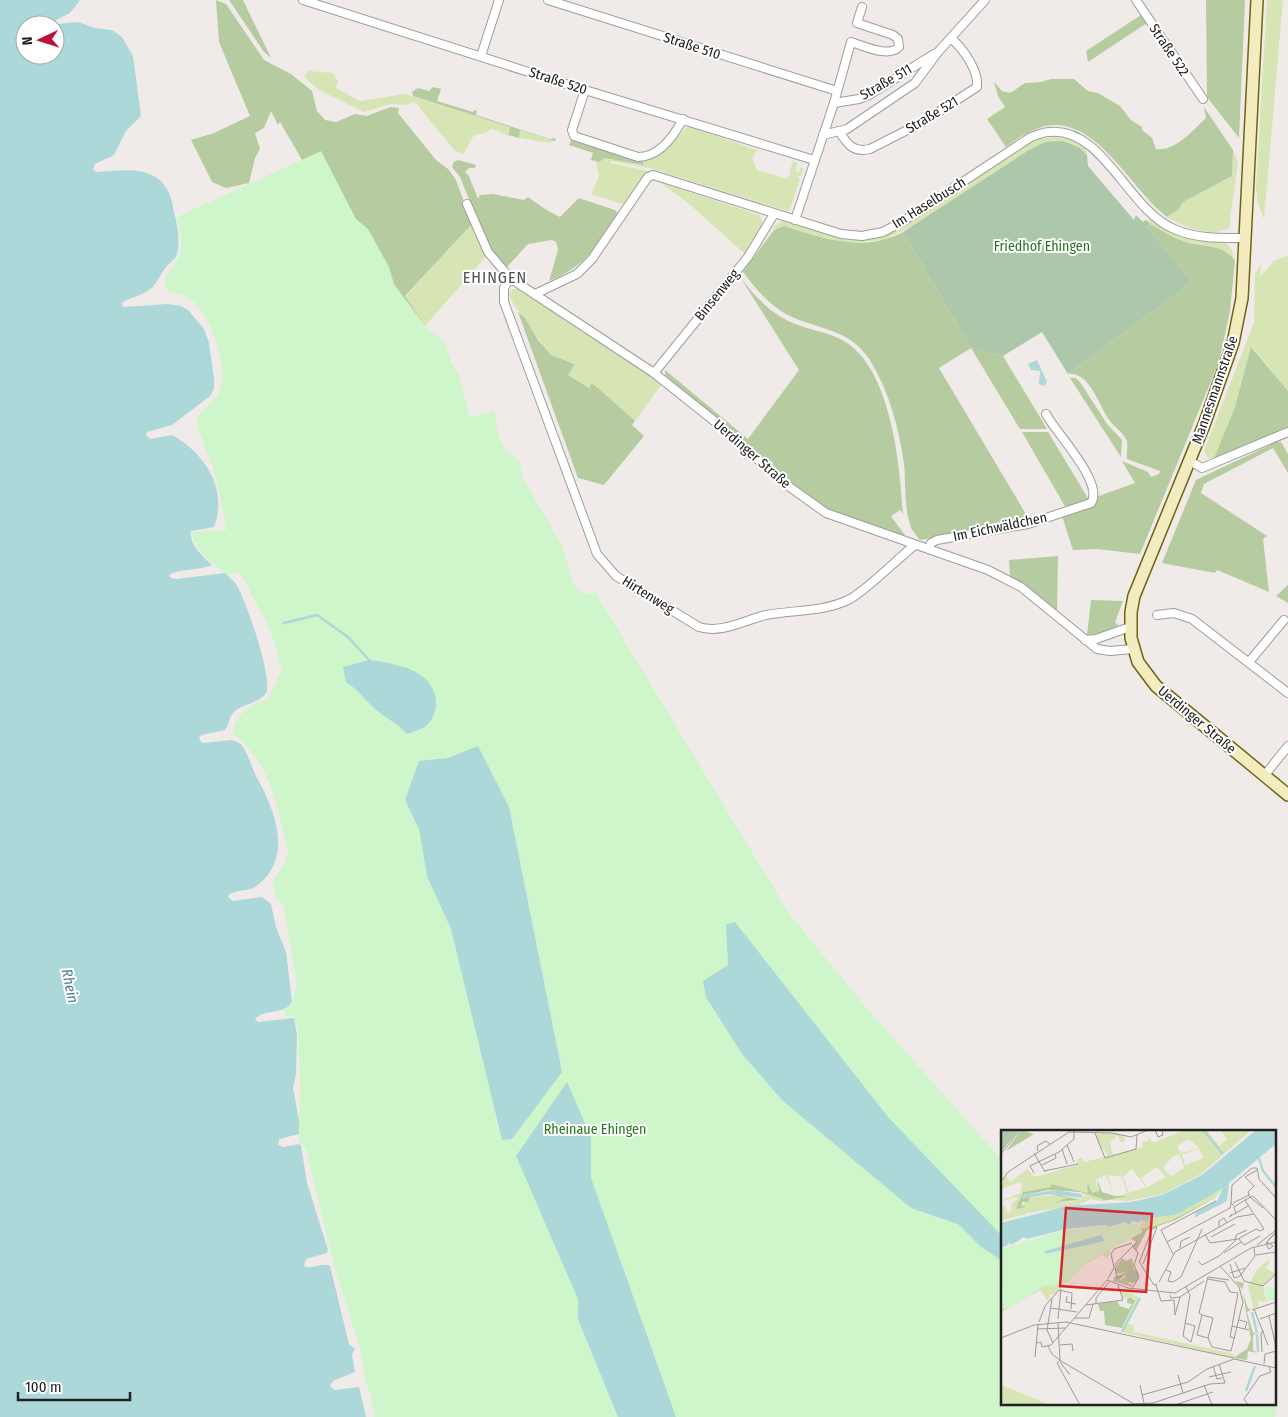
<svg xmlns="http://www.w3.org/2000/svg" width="1288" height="1417" font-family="'Fira Sans Condensed',sans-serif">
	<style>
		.grass { fill: #d6e5b3 }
		.forest { fill: #b6cba0 }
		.cemetery { fill: #adc7ab }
		.park { fill: #cff5ca }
		.water { fill: #add8d9; fill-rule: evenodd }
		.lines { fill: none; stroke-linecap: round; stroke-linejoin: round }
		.stream { stroke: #add8d9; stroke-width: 2.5 }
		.minor-casing { stroke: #9d9d9d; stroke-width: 10 }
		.secondary-casing { stroke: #6f6510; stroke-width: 14 }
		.minor { stroke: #fff; stroke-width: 8 }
		.secondary { stroke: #f4ecc1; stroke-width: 11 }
		.labels { text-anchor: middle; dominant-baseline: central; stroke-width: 4; stroke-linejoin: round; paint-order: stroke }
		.street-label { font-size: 14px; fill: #202020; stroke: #fff }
		.park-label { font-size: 14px; fill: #237617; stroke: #fff }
		.water-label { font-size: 15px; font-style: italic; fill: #4b7d90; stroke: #fff }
		.quarter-label { font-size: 16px; letter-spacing: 1px; fill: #535353; stroke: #fff }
		.inset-river { fill: none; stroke: #add8d9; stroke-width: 2.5 }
		.inset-road { fill: none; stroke: #9d9a98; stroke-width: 1 }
		.view { fill: #d62828; fill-opacity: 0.15; stroke: #d62828; stroke-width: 2.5 }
		.inset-edge { fill: none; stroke: #202020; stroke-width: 2.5 }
	</style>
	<rect width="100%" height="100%" fill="#f0ebe8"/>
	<g class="grass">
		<path d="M1267,0H1283L1264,219L1258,204L1256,187Z"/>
		<path d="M308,71L333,73L338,81L336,88L360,101L405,94L510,127V136L515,137C506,137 500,130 491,129L485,133L474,135L464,154L455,151L415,102L404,105L390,104L364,112L319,90L304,77Z"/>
		<path d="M688,126L757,150L752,158L757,170L787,179L789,176L791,177L789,174L793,161L798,163L795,171L799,172L801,167L803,169L801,176H797L800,179L790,209L787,211L650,168L611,161L610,163L648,171L625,205L591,194L599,177L596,161L599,162L605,157L642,165L643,160L669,146Z"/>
		<path d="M520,130L555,141L550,143L519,138Z"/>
		<path d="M1054,137L1071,140L1086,148L1087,155L1080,148L984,180L923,221L883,240L845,243L775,228L771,231L778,223L784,221L849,240L870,239L887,235L933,208L1025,145L1036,140Z"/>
		<path d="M1233,150L1238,162L1229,228C1211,238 1184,227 1167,217L1178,210L1183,202L1232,176Z"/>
		<path d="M659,182L759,215C769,227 752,244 745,254L687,202Z"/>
		<path d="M468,212L487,255L425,326L405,297L472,224Z"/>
		<path d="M1146,220C1155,219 1168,231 1177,235C1191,240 1215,237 1227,244C1232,247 1233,256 1235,261C1222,244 1206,247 1187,242C1172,238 1157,230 1146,220Z"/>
		<path d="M1288,256V391L1252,347L1235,407L1214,458H1208L1204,451L1254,323L1255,274L1261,264L1260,277L1274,261Z"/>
		<path d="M513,289H519L662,384L635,421L592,384L589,388L568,375L574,363L551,355L546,350L511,300L509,293Z"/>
	</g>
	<g class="forest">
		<path d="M216,0L226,4L264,60L291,74L312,91L317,111L325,120L336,122L355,114L367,116L390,107L399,108L398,113L436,160L448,169L456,180L472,224L405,296L425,326L344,232L280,122L278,125L271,111L264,128L255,133L260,149L255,158L249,183L226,188L212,182L191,140L214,133L250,116L219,42Z"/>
		<path d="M229,0H243L271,58L264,52Z"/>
		<path d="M1206,0H1245L1239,138L1207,97Z"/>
		<path d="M1141,15L1147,23L1088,62L1086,51Z"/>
		<path d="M1051,79H1074L1088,91L1098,93L1120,106L1131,120L1142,127V130L1152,138L1156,149C1175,152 1193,130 1206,118L1204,107L1233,150L1232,176L1183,202L1178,210L1167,217C1129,188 1093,109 1039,128C1027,132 1017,139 1006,147L987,119L1005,107L998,96L994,82L1002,91L1010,93L1025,83L1041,82Z"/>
		<path d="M433,87L441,89L437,101L473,112L474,110L477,111L476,115L550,139L556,138L555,141L520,130L519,138L509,135L510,127L413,96L412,92L418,88L429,91Z"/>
		<path d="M572,138L643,160V165L605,158L599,162L591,160L593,153L569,145Z"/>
		<path d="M458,160L476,165L475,168H469L465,172L469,176L478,199L480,195L493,194L524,200L528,197L548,211L560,217L579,198L615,210L619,215C598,245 585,267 549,281L558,250L556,242L552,240L528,244L507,267L488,246L460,177L452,167L454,162Z"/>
		<path d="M1150,224C1162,231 1173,238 1186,242C1206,248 1222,243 1235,261L1230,311L1219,362L1140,554L1097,549L1073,550L1062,516L1097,503L1096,497L1135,483L1122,461L1148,472L1151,477L1159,474L1160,471L1127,459C1126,452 1129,445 1126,439C1122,432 1115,427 1110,421C1099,407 1090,371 1068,374L1192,282L1147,227Z"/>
		<path d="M784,226C824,239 863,253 903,232L971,348L1003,356L1047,429H1020L971,348L939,368L1030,521L920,540C917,536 911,530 910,524C904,508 906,482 904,464C899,428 889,391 870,360C847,326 818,331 786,314C768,304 755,288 743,272L774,230Z"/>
		<path d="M740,277C756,298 773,316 798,325C811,330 826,332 838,338C891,361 900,465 903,514L900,510L891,516L907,538L837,515L817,505L665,375V370L748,439L799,370Z"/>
		<path d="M518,312L525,318L538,340L551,355L575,364L568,375L589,388L592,383L635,421L632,425L644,436L604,485L578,478Z"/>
		<path d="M1251,347L1288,391V428L1214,458L1235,407Z"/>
		<path d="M1070,378H1075L1080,382L1107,424L1122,440L1121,457Z"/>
		<path d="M1022,432H1048L1089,500L1066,508Z"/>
		<path d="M1276,442H1281L1288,454V473L1273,448L1204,484L1201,493L1267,536L1263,539L1269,592L1217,570L1215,573L1162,563L1196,480Z"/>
		<path d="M1058,556L1057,612L1021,582L1010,577L1009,560Z"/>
		<path d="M1288,585V603L1276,596Z"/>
		<path d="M1091,600L1123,601L1115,622L1118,625L1108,632L1087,635Z"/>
	</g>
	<path class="cemetery" d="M1063,141L1080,148L1087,155L1088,166L1134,220L1136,215L1143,222L1146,220L1150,224L1147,227L1192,282L1068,374L1042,332L1003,356L971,348L903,232L1029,150L1045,142Z"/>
	<path class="park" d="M321,151L356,219L368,229L389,267L394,284L428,330L444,341L451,362L459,376L470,418L494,411C496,421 497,433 501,442C508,458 521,451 522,477L562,545L574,585L583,594L595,592L790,915L869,1011L1002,1160V1403H1274V1391L1277,1402L1275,1417H375L369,1389L366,1384L359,1345L335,1268L308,1158L306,1149L299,1142L300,1077L297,1024L293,1016H285L284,1010L292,1004L297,984L284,907L276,898L272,883L285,863L288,852C275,800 274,769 232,732C238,712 249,705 268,699L282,670L271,632L242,575L236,572L229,575C217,569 191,546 192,532L227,530L214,470L196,423C199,409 215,403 220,390C229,366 210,312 190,298C183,294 172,292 165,289C164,274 172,269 179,257C185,246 179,228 177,217Z"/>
	<g class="water">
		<path d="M0,0H80L70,13L56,20L57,24L78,22L95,28L112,30L122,37L133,56L141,116L126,131L114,155L95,164L93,169L96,172C119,171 154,163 168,191C173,200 173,211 176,220C178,231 181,248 175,258C173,261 169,263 167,266C159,275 157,286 146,292C138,297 129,297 122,303L123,307L168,304L181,306L188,310L204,329L209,343L214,379V389L210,396L172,425L147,432L146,435L150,439L172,435C204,452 229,490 214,527L191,531C189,545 203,556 212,565C198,571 182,568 169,575L171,578L176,579L225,573C228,576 233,580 236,584C245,597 274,681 266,693C258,705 238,703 231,716C229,720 228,726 225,730L201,735L199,738L202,743L232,740L241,744C248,754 251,765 256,776C275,810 295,859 255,887C248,892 231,889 228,897L233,901L262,897L271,904L276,927L286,952L292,1002C283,1016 265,1008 255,1019L258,1022L294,1018L297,1036L296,1074L293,1088L299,1120V1134L279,1139L278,1145L284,1147L299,1144L301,1146L307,1183L328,1250L327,1253L306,1259L304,1266C313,1270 321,1262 330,1266L349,1344L355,1349L352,1354L355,1372L333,1381L330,1386L334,1390L359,1387L366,1417H0ZM25,25H55V55H25Z"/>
		<path d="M1037,360L1047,382L1044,386L1039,384L1040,371L1031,370L1028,364Z"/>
		<path d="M369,660C384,662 411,666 423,677C439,689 441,714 425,727C420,730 412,732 407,734C396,722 390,721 379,712C367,703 360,691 346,682L343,667Z"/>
		<path d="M478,746L509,807L562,1072L512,1139L502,1140L451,929L427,876L419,829L405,800L419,761L448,758Z"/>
		<path d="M735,922L888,1117L1002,1236V1261L980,1246L958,1224L911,1208L783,1101L742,1054L706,997L703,981L728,965L726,924Z"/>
		<path d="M567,1082L591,1137V1178L676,1417H618L578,1319V1299L516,1156Z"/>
	</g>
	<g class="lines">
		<path class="stream" d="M284,623L317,615L348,637L369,660"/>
		<defs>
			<g id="minor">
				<path d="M303,0L585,90L814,160"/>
				<path d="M548,0L837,91"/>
				<path d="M1136,0L1203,99"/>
				<path d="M481,56L499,0"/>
				<path d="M585,90L572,130L574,136L638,157C659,157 674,136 683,119"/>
				<path d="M834,103L859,99L869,95L934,54"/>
				<path d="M839,131C847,144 853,153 870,149L921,123L977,87C979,70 963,49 951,38"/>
				<path d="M823,135L847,129L915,83L938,52L985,0"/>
				<path d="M467,204L488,252L510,278L654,373L718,424L784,483L826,513L988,570L1021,587L1097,649L1110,651L1133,649"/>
				<path d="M795,220L834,103L851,42C865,46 888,58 899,47L898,39L893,35L857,23L862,7"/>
				<path d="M510,278L504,288V302L597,554L616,576L699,627C721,634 745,620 766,615C793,610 825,612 850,599C868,589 897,559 915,545"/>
				<path d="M535,294L577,274L592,259L648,177L653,175L841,234L862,236L883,232L905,220L1031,137C1037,135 1043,132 1049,132C1103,126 1128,210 1174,229C1197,239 1221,238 1245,238"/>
				<path d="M654,373L748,257L774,214"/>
				<path d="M1190,461L1202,468L1288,432"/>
				<path d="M929,549L931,543L937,540L1028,524L1091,503C1105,483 1055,432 1046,414"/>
				<path d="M1157,615L1174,613L1192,619L1288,693"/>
				<path d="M1085,640L1096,639L1130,627"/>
				<path d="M1249,662L1284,620"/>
				<path d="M1264,776L1288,746"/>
			</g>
			<path id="secondary" d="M1257,0L1242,298L1233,343L1204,425L1134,596L1131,612V638L1138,662L1156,686L1288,795"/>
		</defs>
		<use href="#minor" class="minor-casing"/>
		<use href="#secondary" class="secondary-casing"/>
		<use href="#minor" class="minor"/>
		<use href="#secondary" class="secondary"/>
	</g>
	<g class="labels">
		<g class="street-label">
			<text transform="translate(692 46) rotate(18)">Straße 510</text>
			<text transform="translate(1169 50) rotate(56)">Straße 522</text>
			<text transform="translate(558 81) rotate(18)">Straße 520</text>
			<text transform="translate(886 82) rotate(-30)">Straße 511</text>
			<text transform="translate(932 115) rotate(-31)">Straße 521</text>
			<text transform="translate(929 203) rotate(-32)">Im Haselbusch</text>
			<text transform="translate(717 295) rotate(-51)">Binsenweg</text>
			<text transform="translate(1215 390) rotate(-71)">Mannesmannstraße</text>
			<text transform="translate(752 454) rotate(41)">Uerdinger Straße</text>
			<text transform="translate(1000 527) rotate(-12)">Im Eichwäldchen</text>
			<text transform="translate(648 595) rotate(32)">Hirtenweg</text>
			<text transform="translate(1197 720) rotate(40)">Uerdinger Straße</text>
		</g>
		<g class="park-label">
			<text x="1042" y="246">Friedhof Ehingen</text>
			<text x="595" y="1129">Rheinaue Ehingen</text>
		</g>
		<g class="water-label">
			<text transform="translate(70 986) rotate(78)">Rhein</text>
		</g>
		<g class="quarter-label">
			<text x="495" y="277">EHINGEN</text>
		</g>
	</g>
	<g transform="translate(1001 1130)">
		<rect width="275" height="275" fill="#f0ebe8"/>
		<path d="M184,0H209L207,2L218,16L226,9L219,0H250L200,44L162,64L127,71L107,70L126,63L121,47L107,45L112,65L105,45L94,50L98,62L90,63L88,60L87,63L51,54L50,57L22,62L19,77L29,67L58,65L67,68L66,70L54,71L69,72L78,70L67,67L80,69L85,66L77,62L102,69L99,71L89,69L78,75L27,83L0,91V77L4,75L7,83L11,80L10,73L16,70V67L0,71L19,63L21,57L20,52L0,59L4,45L9,52L26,39L34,47L76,35V29L81,28L83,32L136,19L142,17L141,12L147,11V6L152,13ZM188,9L198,18L180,23L176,16ZM198,19L203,28L184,35L181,24ZM179,25L183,38L170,46L162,38L172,26ZM156,37L165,47L146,57L140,48ZM131,39L145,57L128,63L122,47ZM114,3L123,6L124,11L120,12L115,4L114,9L109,11L111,23L115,25L107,27L103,19H99L94,4ZM222,58L215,67L175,90L148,99L155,97L143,99L141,95L139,98L143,100L119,111L108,120L110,123L105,128L101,124L78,139L53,165L50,164L47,171L39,160L0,182V178L11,175L30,157L62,149L139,96L141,90L147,92L150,88L174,84ZM267,130L269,134L264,137L274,144L262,156L265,171L257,172L258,177L252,178L247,156L256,140ZM124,159L139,168L126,193L133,196V202L233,224L232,228L121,202L134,170L131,166L123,169L120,162ZM0,255L38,270L47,275H0Z" fill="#d6e5b3" fill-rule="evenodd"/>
		<path d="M20,0L33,4L5,21ZM96,49L101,62L114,66H127L101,71L102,69L79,62L48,60L22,65L21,68L50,64L59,65L78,70L54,72L67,68L49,64L29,67L27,72H21L20,76L25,77L15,79L22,62L50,57V54L87,63L86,52L91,63L98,61ZM216,67L174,90L146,100L135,121L132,118L135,112L129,108L142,101L139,96L143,99L169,91ZM121,128L125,131L131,128L133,138L117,151L124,147L129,155L132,153L131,157L112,151L113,147L125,142L115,144L114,138ZM234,151L243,153L241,161L247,178L250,180L246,182L252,203L255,202L252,206V220L257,223L247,221L246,230L232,228L246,219L250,209L241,159ZM130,167L134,171L121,198L104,195L103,181H99L97,174L116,171L119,176L128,179L131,174L126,173V169Z" fill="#b6cba0"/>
		<path d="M0,0H18L0,22ZM124 146a7 7 0 1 1 14 0a7 7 0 1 1-14 0Z" fill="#adc7ab"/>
		<path d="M117,93L137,94L140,103L92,128L63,155L42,156L18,173L2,179L0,119L61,101L105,95L109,98ZM275,156V170L266,171L264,158Z" fill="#cff5ca"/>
		<path d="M255,0H275V14L228,53L226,71L193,88L195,82L216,71L222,58L177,84L149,88L147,92L140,90L138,93L132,91L128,95L124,92L108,97L105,95L65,99L26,109L23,107L10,115L8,112L7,115L0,118V93L66,76L130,72L161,65L201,45ZM55,60L80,64L82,68L50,64L21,68L22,65ZM100,105L103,110L100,112L43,124L44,121Z" fill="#add8d9"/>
		<path class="inset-river" d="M202,0L222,24M258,28L262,41L275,57M251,182L256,203M121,202L139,168M256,204L257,222M245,261L254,236"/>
		<path class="inset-road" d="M154,0L157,7L162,5L161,0M94,3L104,28L135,19L136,5M66,15L73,32M61,19L66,34M37,21L36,16L45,11L49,14M33,23L44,42M0,24L19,0M41,35L55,28L54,24M256,40L244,47L253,56L247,62L249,67L262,78M43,41L77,34M33,43L29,36L58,22L73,9V1M0,52L7,42L68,2L111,3L130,7L147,0M232,73L248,65M233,76L230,73L231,55L251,38H256L258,49L275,68M252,83L244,70L252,66L275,90M231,84L228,87L247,76M235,84L233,77L244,70M218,97V91L223,88L226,93M275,102L266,112L265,113L267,118L268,119L272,116L266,112L275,102M204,104L209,113L237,109L255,99L259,101M210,107L234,94M237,108L243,115L259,106M166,112L229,78L230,73M131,115L137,123L133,135L138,147L131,159M256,115L275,100M179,118L180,111L189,107M223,123L240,112M172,124L160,100L215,71M255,125L275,122M197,131L201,135L218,126L234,111L235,105L246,100M234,132L243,151L262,156L275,144M138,133L151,99L156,97M139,133L153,155L156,154M142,134L156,97M229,134L233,148L239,146L254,126L253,118M113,137L110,124L113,119L131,113M114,138L116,148L121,146M165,140L170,142L167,151L172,152L180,147L201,99M229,143L244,138M107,149L116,132L136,112M206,149L224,152L229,162L237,163L229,207L234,208M158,152L174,122L236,87L253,84L263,99L259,101M155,155L160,171L173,170L174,185L179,167L170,168L169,165M66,166L65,172L75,174M179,167L203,151M51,169L46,200L52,213M95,174V168L108,152M85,175L122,170L117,155M50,178L76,182M253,179L267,215M251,180L275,172M201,185L212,188L207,208L196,205ZM201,185L198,183L207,147L228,150M268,186L275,217M73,188H88L92,174M57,189L60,159M259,189L275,183M238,190L246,192L244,199M38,192L44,176L58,160L71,163L70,179M70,192L106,150L127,158L174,163L250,118L275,112M57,193L59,230M184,193L194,196L190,212L182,206L189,165L185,157M231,196L248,200M36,199L64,198M0,208L33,195L65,192L233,228M207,208L211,217L230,221L242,172L238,157L219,136M36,213L40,212L41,217L50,215L69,193M59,215L71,214L72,221M47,216L51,224L60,231L133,274M261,222L260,203L263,201M34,227L37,195M233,229L275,238M59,230L56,233L79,275M59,232L69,245M218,234L224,253M263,234L264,224L275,221M212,236L216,249L221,248M177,245L182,263M208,247L230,242M139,255L143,273M203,255L211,275M141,265L187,252L206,239L233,229M133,274L152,273L209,254L224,253M174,275L212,262M247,275L243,269L259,246L270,242L268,237"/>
		<path class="view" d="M65,78L151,84L145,162L59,156Z"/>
		<rect width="275" height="275" class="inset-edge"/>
	</g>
	<g transform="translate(40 40) rotate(266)"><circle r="24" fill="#ffffff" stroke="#a6a6a6"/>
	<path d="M0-4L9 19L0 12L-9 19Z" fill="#bd1338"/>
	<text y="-8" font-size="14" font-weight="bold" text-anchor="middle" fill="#202020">N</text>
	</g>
	<path d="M18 1392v8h112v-8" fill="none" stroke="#202020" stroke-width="2.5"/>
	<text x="25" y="1392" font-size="15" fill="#202020" stroke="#ffffff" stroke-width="4" paint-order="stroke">100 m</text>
</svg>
